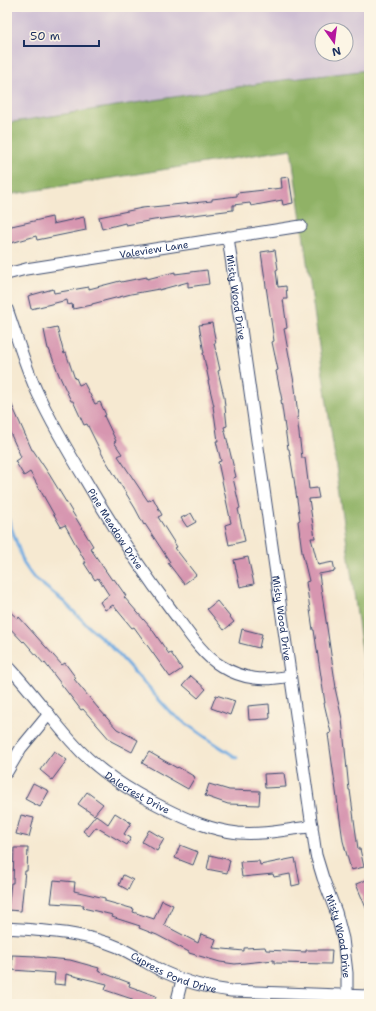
<svg xmlns="http://www.w3.org/2000/svg" width="376" height="1011" font-family="'Shantell Sans',sans-serif">
	<style>
		.industrial { fill: #cdbed3; fill-rule: evenodd }
		.forest { fill: #90b266; stroke: #567062 }
		.lines { fill: none; stroke-linecap: round; stroke-linejoin: round }
		.stream { stroke: #70abe1; stroke-width: 3 }
		.building { fill: #d796b0 }
		.minor-casing { stroke: #3c4b6f; stroke-width: 13 }
		.minor { stroke: #fff; stroke-width: 11 }
		.labels { text-anchor: middle; dominant-baseline: central; stroke-width: 4; stroke-linejoin: round; paint-order: stroke }
		.street-label { font-size: 10px; fill: #1b2f5e; stroke: #fcf5e5 }
	</style>
	<rect width="100%" height="100%" fill="#fcf5e5"/>
	<filter id="ink" filterUnits="userSpaceOnUse"><feTurbulence type="fractalNoise" baseFrequency=".025" numOctaves="2"/><feDisplacementMap in="SourceGraphic" scale="8" xChannelSelector="R" yChannelSelector="G"/><feConvolveMatrix kernelMatrix="1 2 1 2 8 2 1 2 1" color-interpolation-filters="sRGB"/></filter>
	<filter id="wash" filterUnits="userSpaceOnUse"><feTurbulence type="fractalNoise" baseFrequency=".012" numOctaves="4" result="noise"/><feDisplacementMap in="SourceGraphic" scale="16" xChannelSelector="R" yChannelSelector="G"/><feGaussianBlur stdDeviation="0.9" result="paint"/><feColorMatrix in="noise" values="0 0 0 0 0 0 0 0 0 0 0 0 0 0 0 0 0 1.4 0 .05"/><feComposite in="paint" operator="in"/></filter>
	<g filter="url(#wash)">
		<rect width="100%" height="100%" fill="#f6e9d1"/>
		<path class="industrial" d="M7,7H369V70L283,80L7,123ZM322,30H346V54H322Z"/>
		<path class="forest" d="M369,70V699L291,149L7,195V123L283,80Z"/>
		<g class="lines">
			<path class="stream" d="M7,515L24,564L32,576L64,602L88,626L110,645L171,713L211,741L237,758"/>
		</g>
		<g id="blocks">
			<g class="building">
				<path d="M289,177L293,203L283,205L282,200L251,206L250,203L233,205V210L154,220L126,225L125,223L102,229L99,217L142,208L212,201V199L237,196V193L282,188L281,178Z"/>
				<path d="M52,217L53,224L84,217L86,230L37,240L36,236L11,243L7,227Z"/>
				<path d="M275,250L278,269L276,270L278,287L286,286L287,299H283L287,328L284,329L295,388L298,417H297L302,458H305L309,489L317,488L319,498L309,499L315,538H311L318,565L333,562L335,571L319,574L336,688H335L342,719L349,790H350L358,849H360L364,867L351,870L343,841L328,734L331,733L324,703H325L314,630H313L306,582L309,581L302,552L298,521L300,520L294,479L289,449H288L281,400H282L276,371L278,370L272,342L274,341L261,252Z"/>
				<path d="M207,270L209,284L188,287V282L159,290V289L131,294L92,304V305L73,309L72,304L68,305L67,300L31,309L28,296L53,289L54,293L89,287V289L120,281L121,282L147,277V279L175,272V274Z"/>
				<path d="M212,323L216,343H214L220,370L218,371L224,397L227,426L224,427L236,477L233,478L240,508L238,509L245,541L229,545L225,525L231,523L218,462L221,461L216,441H218L213,406H214L208,381H209L203,353H204L199,325Z"/>
				<path d="M57,327L64,354L66,353L75,379L76,378L79,385L84,383L95,404L100,402L106,415L104,416L116,441L114,442L122,454L118,456L148,501L153,498L162,515L158,517L177,547L175,548L196,575L184,584L168,563L170,562L145,524L144,525L135,508L103,456L87,424L84,425L73,401H71L59,375L49,349H48L44,330Z"/>
				<path d="M7,394L32,450H33L49,474L85,533L93,546L90,548L112,580L114,579L126,596L124,597L151,628L169,654L171,653L182,669L170,677L134,627L132,628L113,605L105,610L100,602L109,595L98,578L95,580L84,563H86L65,525L61,527L30,472L24,476L15,461L21,457L7,426Z"/>
				<path d="M191,513L196,522L187,527L181,518Z"/>
				<path d="M248,557L254,584L240,587L234,560Z"/>
				<path d="M217,601L234,622L224,630L207,609Z"/>
				<path d="M7,609L18,619L19,617L62,665L65,663L76,678L74,679L98,708L117,729L138,740L132,752L111,741L83,709L81,710L45,663L44,664L24,641L23,642L7,625Z"/>
				<path d="M242,629L262,634L259,648L239,643Z"/>
				<path d="M191,676L206,689L198,698L183,685Z"/>
				<path d="M216,695L235,701L230,715L211,708Z"/>
				<path d="M269,704L270,718L268,719L249,720L248,706Z"/>
				<path d="M54,751L67,760L52,780L40,770Z"/>
				<path d="M149,752L177,768L178,767L195,777L188,789L142,763Z"/>
				<path d="M284,773L286,787L265,788L264,774Z"/>
				<path d="M33,783L49,791L40,807L25,799Z"/>
				<path d="M209,784L229,790L260,791L259,805L228,804L205,796Z"/>
				<path d="M87,792L103,804L94,815L78,804Z"/>
				<path d="M115,813L131,823L124,834L131,838L127,845L96,827L89,836L83,831L96,815L108,824Z"/>
				<path d="M21,815L34,818L29,837L16,834Z"/>
				<path d="M149,830L164,839L157,851L142,842Z"/>
				<path d="M180,845L198,852L193,865L175,858Z"/>
				<path d="M14,848H28L27,871H25L21,911L8,910L11,883H13Z"/>
				<path d="M210,855L230,860L227,873L207,869Z"/>
				<path d="M295,858L300,884L292,886L290,874L274,877L273,874L242,877L240,862L259,861L260,865Z"/>
				<path d="M123,875L133,880L128,890L119,885Z"/>
				<path d="M369,879V915L356,884Z"/>
				<path d="M54,880L75,882L74,891L105,898V901L134,909L133,912L154,919L162,900L173,905L164,925L198,943L201,934L216,939L213,948L244,951V948L265,947L266,950L306,952V950H332L331,964L274,963V960L235,964L220,962L189,953V952L157,935L139,928L140,926L112,917L113,915L83,908L84,905L51,903Z"/>
				<path d="M12,955L35,956V957L70,960L99,968L98,971L130,983L129,986L156,996L153,1004H131L132,999L105,990L107,984L66,974L65,985L54,984L55,973L12,970Z"/>
			</g>
		</g>
	</g>
	<g filter="url(#ink)">
		<use href="#blocks" fill-opacity="0" stroke="#3c4b6f" stroke-width="1"/>
		<g class="lines">
			<defs>
				<g id="minor">
					<path id="s1" d="M228,237L316,855L323,878L336,912L343,939L347,973V996"/>
					<path id="s2" d="M7,274L26,269L301,226"/>
					<path id="s3" d="M7,309C17,337 25,367 38,394C52,424 69,453 86,481C113,527 141,570 173,612C186,629 202,655 221,666C244,680 264,681 290,676"/>
					<path id="s4" d="M7,665C30,689 49,716 71,741C97,771 130,791 164,808C188,820 211,830 238,833C262,835 285,830 308,827L312,825"/>
					<path d="M7,772L21,748L49,714"/>
					<path id="s5" d="M7,928C45,931 83,932 118,947C133,954 148,964 164,972C185,982 207,988 231,991L369,996"/>
					<path d="M176,1004L182,980"/>
				</g>
			</defs>
			<use href="#minor" class="minor-casing"/>
			<use href="#minor" class="minor"/>
		</g>
	</g>
	<g class="labels">
		<g class="street-label">
			<text stroke="none"><textPath href="#s2" startOffset="149">Valeview Lane</textPath></text>
			<text stroke="none"><textPath href="#s1" startOffset="61">Misty Wood Drive</textPath></text>
			<text stroke="none"><textPath href="#s3" startOffset="246">Pine Meadow Drive</textPath></text>
			<text stroke="none"><textPath href="#s1" startOffset="385">Misty Wood Drive</textPath></text>
			<text stroke="none"><textPath href="#s4" startOffset="184">Dalecrest Drive</textPath></text>
			<text stroke="none"><textPath href="#s1" startOffset="709">Misty Wood Drive</textPath></text>
			<text stroke="none"><textPath href="#s5" startOffset="175">Cypress Pond Drive</textPath></text>
		</g>
	</g>
	<rect width="376" height="1011" fill="none" stroke="#fcf5e5" stroke-width="24"/>
	<g transform="translate(334 42) rotate(166)"><circle r="19" fill="#fcf5e5" stroke="#a2a6af"/>
	<path d="M0-3L7 15L0 10L-7 15Z" fill="#b5179e"/>
	<text y="-6" font-size="11" font-weight="bold" text-anchor="middle" fill="#1b2f5e">N</text>
	</g>
	<path d="M24 40v6h75v-6" fill="none" stroke="#1b2f5e" stroke-width="2"/>
	<text x="30" y="40" font-size="12" fill="#1b2f5e" stroke="#fcf5e5" stroke-width="3" paint-order="stroke">50 m</text>
</svg>
